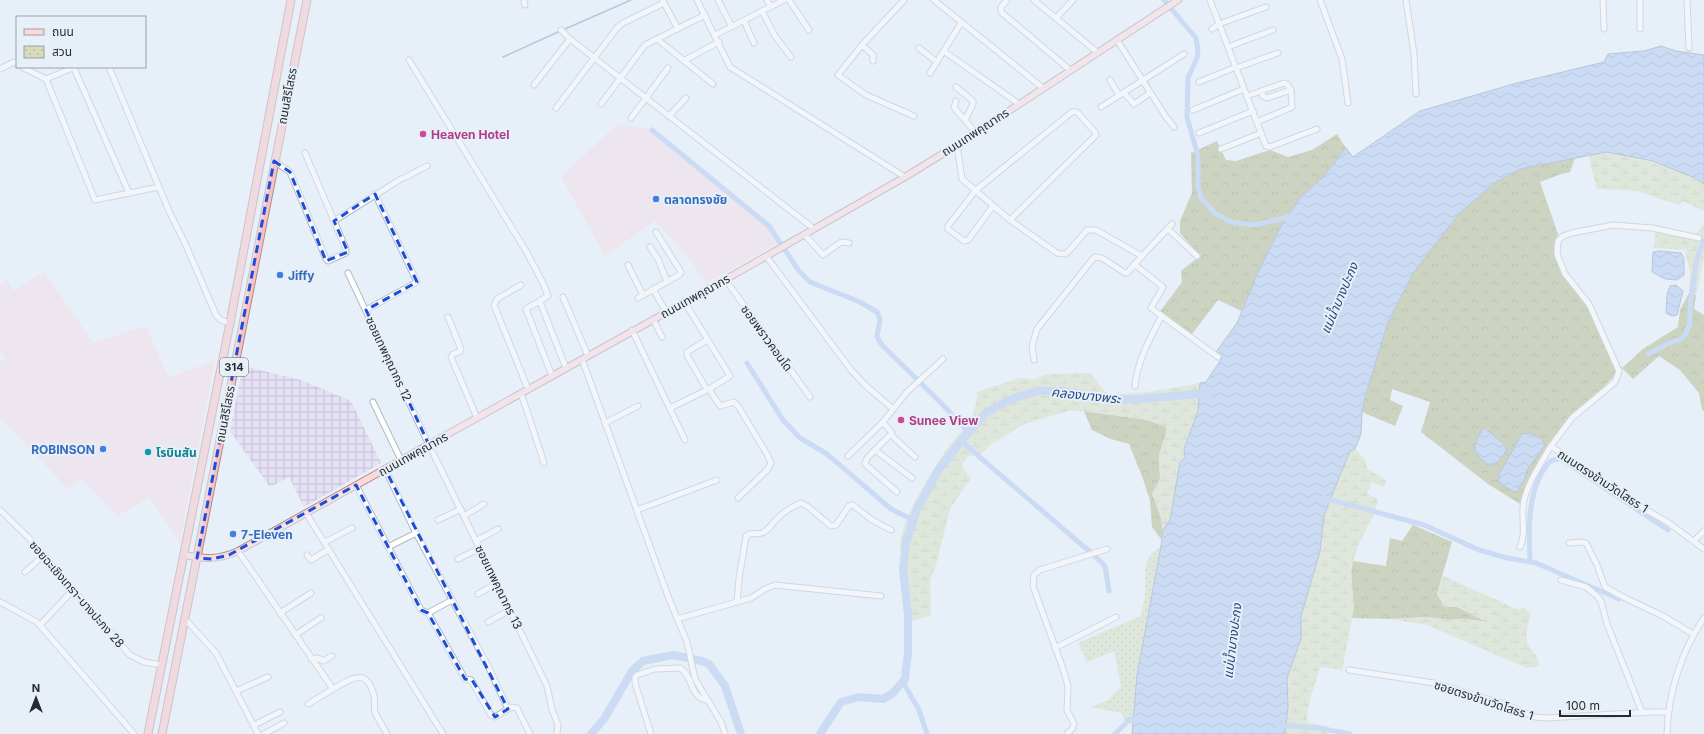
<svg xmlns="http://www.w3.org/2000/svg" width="1704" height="734" font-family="Inter,'Noto Sans Thai',sans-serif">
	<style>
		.commercial { fill: #f6dce2 }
		.industrial { fill: url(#industrial-grid) }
		.forest { fill: url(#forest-crowns) }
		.wetland { fill: url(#wetland-marsh) }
		.park { fill: url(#park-dots) }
		.water { fill: url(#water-waves); stroke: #8096b4 }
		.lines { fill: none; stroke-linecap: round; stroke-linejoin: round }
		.stream { stroke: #8096b4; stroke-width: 1.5 }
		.canal { stroke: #a6c3ed; stroke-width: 5 }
		.river { stroke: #a6c3ed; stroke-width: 8 }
		.minor-casing { stroke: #b3bbc4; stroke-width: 7 }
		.major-casing { stroke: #b08c8e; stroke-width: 8 }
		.highway-casing { stroke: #b08c8e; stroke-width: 9 }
		.minor { stroke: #fff; stroke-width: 5 }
		.major { stroke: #fbd9da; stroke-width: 6 }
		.highway { stroke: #f9c0c1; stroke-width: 7 }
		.marked { fill: none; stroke: #1d4ed8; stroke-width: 3; stroke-dasharray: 8 5; stroke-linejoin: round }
		.hotel-dot { fill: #d1479c; stroke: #e7eff8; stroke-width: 1.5 }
		.shop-dot { fill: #3f7fe0; stroke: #e7eff8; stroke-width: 1.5 }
		.culture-dot { fill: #0f9aa8; stroke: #e7eff8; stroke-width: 1.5 }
		.labels { text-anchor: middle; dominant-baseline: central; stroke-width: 4; stroke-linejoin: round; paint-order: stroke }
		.shield { fill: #e7eff8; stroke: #62666b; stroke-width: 1 }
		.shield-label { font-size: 11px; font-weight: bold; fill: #292c2f }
		.street-label { font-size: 12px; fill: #292c2f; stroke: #e7eff8 }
		.hotel-label { font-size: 12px; font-weight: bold; fill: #b23c85; stroke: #e7eff8; text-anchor: start }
		.shop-label { font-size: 12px; font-weight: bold; fill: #366cbe; stroke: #e7eff8; text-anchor: start }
		.culture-label { font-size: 12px; font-weight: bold; fill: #0d838f; stroke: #e7eff8; text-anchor: start }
		.water-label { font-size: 13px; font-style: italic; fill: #26497e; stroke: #e7eff8 }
	</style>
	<defs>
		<pattern id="industrial-grid" width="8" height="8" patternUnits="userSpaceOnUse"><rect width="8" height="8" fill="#e5e0f6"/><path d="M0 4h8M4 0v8" fill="none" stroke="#c4c0d3"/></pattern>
		<pattern id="forest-crowns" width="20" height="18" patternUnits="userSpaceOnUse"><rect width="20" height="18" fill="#abb17f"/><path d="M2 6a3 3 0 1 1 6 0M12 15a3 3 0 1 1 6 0" fill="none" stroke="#8b9068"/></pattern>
		<pattern id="wetland-marsh" width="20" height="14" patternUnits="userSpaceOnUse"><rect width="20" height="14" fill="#d6dbba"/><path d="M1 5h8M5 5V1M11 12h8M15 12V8" fill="none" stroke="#b8bca0"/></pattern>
		<pattern id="park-dots" width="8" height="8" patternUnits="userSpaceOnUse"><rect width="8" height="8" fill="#d6dbba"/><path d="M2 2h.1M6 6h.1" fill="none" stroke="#b8bca0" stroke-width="1.8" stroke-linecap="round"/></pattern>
		<pattern id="water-waves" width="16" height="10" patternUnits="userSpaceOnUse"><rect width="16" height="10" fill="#a6c3ed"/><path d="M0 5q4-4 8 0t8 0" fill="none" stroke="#879fc0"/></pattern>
	</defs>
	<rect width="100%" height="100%" fill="#e7eff8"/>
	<g class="commercial">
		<path d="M617,124L648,129L772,224L782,241L706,283L689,258L655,221L605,256L561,177Z"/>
		<path d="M44,271L93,343L146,326L169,378L215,360L180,542L149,498L117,516L81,479L68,489L0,417V363L5,359L0,351V284L7,280L13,291Z"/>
	</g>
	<path class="industrial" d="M243,366L301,380L351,401L381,463L304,507L289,477L270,487L230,431Z"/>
	<g class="forest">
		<path d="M1337,134L1346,148L1324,176L1299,199L1279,230L1241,311L1218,300L1192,334L1159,313L1182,282L1181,271L1200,256L1180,233V221L1192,193L1191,153L1217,141L1226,160L1236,161L1270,150L1288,157L1312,150Z"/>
		<path d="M1575,158L1570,172L1561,174L1540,182L1558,234L1553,247L1622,368L1643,349L1678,327L1680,310L1689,293L1696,295L1694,309L1704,315V411L1702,410L1699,393L1680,370L1659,356L1633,379L1622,368L1552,440L1520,504L1488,484L1421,432L1430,402L1392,389L1390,400L1403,406L1395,426L1362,412L1365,397L1388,322L1413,273L1458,215L1494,183L1520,169Z"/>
		<path d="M1084,411L1148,420L1166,427V433L1159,455L1160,479L1152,494C1158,509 1165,522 1161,539L1152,527L1150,500L1142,476L1129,444L1111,439L1092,430Z"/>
		<path d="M1413,525L1452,542L1437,594L1457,607L1488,622L1465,619L1448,620L1427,617L1391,619L1352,618C1355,600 1348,579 1353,561L1386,566L1390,538L1402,541Z"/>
	</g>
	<g class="wetland">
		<path d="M1607,152C1641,159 1675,165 1704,184V211L1683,201L1679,205L1637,191L1597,189L1588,155Z"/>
		<path d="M1704,224V258L1696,295L1689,293L1690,271L1685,253L1687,250L1654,248L1656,230L1695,235Z"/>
		<path d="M1090,373C1095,378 1102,389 1106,392C1117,399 1184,386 1200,383L1198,411L1184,449L1185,458L1180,462L1170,520L1163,529L1160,512L1152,494L1160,479L1159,455L1166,433V427L1148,420L1084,411H1068L1024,424L993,443L979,455L968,456L961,466L971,478L950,509L936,565L930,580L931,615L912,621C909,603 909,584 906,566C904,559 900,552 900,545C902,518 931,472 947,449C963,428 976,421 977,392L1020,378L1036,379L1046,374Z"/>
		<path d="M1355,449L1365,460L1367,469L1386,480L1384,487L1372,482L1367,494L1378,499L1374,515L1359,543L1351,568L1354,608L1342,670L1320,667C1315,685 1307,703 1307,722L1328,727L1327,734H1285L1288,707L1287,678L1301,639V616L1320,551L1324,515L1350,451Z"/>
		<path d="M1443,576L1519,610L1524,607L1531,615C1528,623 1524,639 1529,646C1533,653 1539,657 1539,666L1526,668L1428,625L1391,619L1427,617L1448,620L1465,619L1486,622L1457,607H1444L1437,594Z"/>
	</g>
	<path class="park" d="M1161,546L1137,675L1133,725L1124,721L1122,713L1091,707L1108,700L1121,686L1114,651L1087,662L1078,643L1141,616L1145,596V568L1150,555Z"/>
	<g class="water">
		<path d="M1661,46L1676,51L1704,55V184L1695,178L1653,161L1607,152L1520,169L1494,183L1458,215L1413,273L1388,322L1365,397L1362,412L1361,434L1355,449L1350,451L1324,515L1320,551L1301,616V639L1287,678L1288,707L1285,734H1132L1137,675L1161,546L1163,529L1170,520L1180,462L1185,458L1184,449L1198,411L1200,383L1206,382L1222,358L1216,352L1237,323L1259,270L1279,230L1299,199L1324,176L1346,148L1353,157L1420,111L1517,83L1604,62L1608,54L1644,51Z"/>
		<path d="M1659,251L1681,253L1684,258V275L1677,280L1665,279L1652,272L1653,252Z"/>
		<path d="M1676,285L1683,291L1677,315L1672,316L1666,313L1667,295L1670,286Z"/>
		<path d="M1483,427L1503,443L1507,450L1499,461L1493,465C1486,465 1485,463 1480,458C1469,448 1479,438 1483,427Z"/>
		<path d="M1529,433L1542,439L1545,445L1527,470L1525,478L1517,492L1512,491L1499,482V474L1522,434Z"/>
	</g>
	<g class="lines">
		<g class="stream">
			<path d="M565,29L631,0"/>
			<path d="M503,57L558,32"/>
		</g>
		<g class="canal">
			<path d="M1164,0L1196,38L1198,51L1197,58L1188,78L1187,117L1198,156V187L1201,198L1215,213L1231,222L1254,225L1293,216"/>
			<path d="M652,130L769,226L799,271L810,282L860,302L877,312L880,320L877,336L881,344L942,404L968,432"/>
			<path d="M1649,354L1665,345L1681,339L1686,334L1690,323V305L1697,258L1704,241"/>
			<path d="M747,363L783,420L800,438L827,454L891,509L913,520"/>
			<path d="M961,441L1096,557L1105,566L1109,591"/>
			<path d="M1324,498L1424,525L1479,550L1507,558L1536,563L1619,599"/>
			<path d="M1530,562C1529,532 1527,501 1541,474C1547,465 1549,458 1561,459L1668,530"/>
			<path d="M903,682L919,710L927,734"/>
			<path d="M1279,725L1318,728L1350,734"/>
			<path d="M1115,734L1129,720L1139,717"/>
		</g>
		<g class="river">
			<path d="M591,734L604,719L632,671L643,661L673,655L702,661L709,664L725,686L741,734"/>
			<path d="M820,734L841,702L859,697L883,699L893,693L905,679L908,652V615L903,569L906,543L917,509L939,469L966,435L987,412L1014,398L1039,391H1063L1115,400L1141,399L1209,393"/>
		</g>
		<defs>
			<g id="minor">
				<path d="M524,0L525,5"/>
				<path d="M697,0L730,67L905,177"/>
				<path d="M718,0L732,27"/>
				<path d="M767,0L771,7"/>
				<path d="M789,0L809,30"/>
				<path d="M904,0L862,45L838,75L866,95L914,116"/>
				<path d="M934,0L1043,88"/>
				<path d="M1007,0L1001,7V12L1070,70"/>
				<path d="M1034,0L1097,52"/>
				<path d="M1210,0L1266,146L1270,147L1317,129"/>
				<path d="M1320,0L1342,59L1348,103"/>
				<path d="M1406,0L1414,54L1416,94"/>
				<path d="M1603,0L1604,29"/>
				<path d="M1640,0V29"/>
				<path d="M1687,0L1689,48"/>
				<path d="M663,1L678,29"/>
				<path d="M762,11L775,36L791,57"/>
				<path d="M1056,18L1073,0"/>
				<path d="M744,21L754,43"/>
				<path d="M1212,29L1219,24L1266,7"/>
				<path d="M561,30L570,39L813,228"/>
				<path d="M715,35L784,0"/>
				<path d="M657,39L713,84"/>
				<path d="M1117,40L1166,117L1174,127"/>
				<path d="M862,45L873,55V61"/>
				<path d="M1228,47L1273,30"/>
				<path d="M919,48L937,62"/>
				<path d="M945,52L1019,104"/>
				<path d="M409,60L526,251L543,283L548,296L526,309L552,376"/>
				<path d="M685,60L719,42"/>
				<path d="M22,67L46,79L95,200L159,187L169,211L184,241L216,315L221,320L230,323"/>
				<path d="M109,67L159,187"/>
				<path d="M74,68L129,193"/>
				<path d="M1236,68L1278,53"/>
				<path d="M0,69L14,62L17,64"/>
				<path d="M930,73L961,23"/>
				<path d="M46,79L75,67"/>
				<path d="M1110,80L1119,95"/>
				<path d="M1199,82L1236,67"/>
				<path d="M534,85L570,39"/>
				<path d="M956,87L973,101V104L965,120"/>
				<path d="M1261,91L1263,96L1267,98L1291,90"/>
				<path d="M1124,93L1134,104L1150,93"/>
				<path d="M1247,96L1284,83L1287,84L1291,90L1292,107L1257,122"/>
				<path d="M956,101L954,107L956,110L976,133"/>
				<path d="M601,104L645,45L705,15"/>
				<path d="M1101,107L1184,54"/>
				<path d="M556,108L617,28L623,23L664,3"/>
				<path d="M1193,110L1244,89"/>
				<path d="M669,116L686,98"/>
				<path d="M631,118L668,68"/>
				<path d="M1199,133L1253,111"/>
				<path d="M957,145L962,179L1010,220L1057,253L1065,254L1068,252L1087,230H1096L1142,256L1172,224"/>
				<path d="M1221,149L1261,133"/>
				<path d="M274,161L290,172L326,259L328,261L346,253V249L305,153"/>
				<path d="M404,178L427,166"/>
				<path d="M993,206L968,240L964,241L948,229V226L976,190L1072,112H1077L1095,132L1096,135L1010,220"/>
				<path d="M334,221L401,179"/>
				<path d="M1168,229L1197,256"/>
				<path d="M804,234L823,255L841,242L849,243"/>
				<path d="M1699,238L1652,228L1613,225L1572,233L1563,236L1558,241L1557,254L1565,274L1589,304L1619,371L1615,382L1572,418L1551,446L1617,493L1669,523L1704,549"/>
				<path d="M650,247L658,259L667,282"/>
				<path d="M766,256L851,370L865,385L893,409"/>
				<path d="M1134,264L1163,287L1151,308L1218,357"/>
				<path d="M628,265L643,295"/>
				<path d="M348,273L429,445L547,686L552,709L558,725L557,733"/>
				<path d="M725,279L810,397"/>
				<path d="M521,285L497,299L494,305L528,389"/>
				<path d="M653,289L666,312"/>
				<path d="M563,297L588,356"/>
				<path d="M638,298L679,275L681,272L656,232"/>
				<path d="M540,302L566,368"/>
				<path d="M366,310L417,282L375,194"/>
				<path d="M448,317L461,349L459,352L453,354L451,357L477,418"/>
				<path d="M653,319L662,337"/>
				<path d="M632,330L685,440"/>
				<path d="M582,359L669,599L687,642L695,679L721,722L725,734"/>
				<path d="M1034,360L1032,346L1037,329L1092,260L1095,257L1102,258L1125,273H1127L1142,256"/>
				<path d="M1135,386C1137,362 1150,338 1161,317"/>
				<path d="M709,389L720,406L734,402L738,406L767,454L771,463L768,469L738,498"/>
				<path d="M707,390L687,355V352L707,340"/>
				<path d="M521,393L544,463"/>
				<path d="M373,402L401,460"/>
				<path d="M670,408L709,389L730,376L684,301"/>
				<path d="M883,422L892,433L867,458L865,464L897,492"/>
				<path d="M605,423L638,406"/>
				<path d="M891,435L915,457"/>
				<path d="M875,450L912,478"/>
				<path d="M848,456L883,422L907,392L943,359"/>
				<path d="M385,469L416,533L488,666L508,709"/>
				<path d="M356,485L421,610L428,613L465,679L471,680L491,715L495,717L511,707L517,708L530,734"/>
				<path d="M0,510L27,536L130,655L144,662L162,665"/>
				<path d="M637,510L717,480"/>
				<path d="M306,513L443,734"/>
				<path d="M464,516L484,504"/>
				<path d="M438,520L461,509"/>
				<path d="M476,541L498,529"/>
				<path d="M1694,541L1704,531"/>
				<path d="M325,542L352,528"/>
				<path d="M1569,543L1583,542L1586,543L1597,565L1605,587L1623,597L1663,616L1693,634"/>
				<path d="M388,547L416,533"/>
				<path d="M1520,547C1526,534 1522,521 1523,508C1524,488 1541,463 1551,446"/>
				<path d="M238,551L333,689C351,679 367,666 374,696C375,701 374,707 375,712C378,719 383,727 387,734"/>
				<path d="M307,555L311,560L329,549"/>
				<path d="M458,559L480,548"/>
				<path d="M25,572L44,555"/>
				<path d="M1561,580L1586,587L1597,596L1601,601L1607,624L1642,712"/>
				<path d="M478,594L497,583"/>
				<path d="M0,602L37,622L134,734"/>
				<path d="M737,602L739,579L746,536C752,531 758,536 764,532C769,529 771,525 775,521C782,513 791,507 801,503L807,506L831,526L836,525L849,506L853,505L872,520L891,530"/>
				<path d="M280,613L311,593"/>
				<path d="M428,613L452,600"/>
				<path d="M185,619L216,653L258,734"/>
				<path d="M677,619L751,598L765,589L775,585L881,596"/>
				<path d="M488,622L510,610"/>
				<path d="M40,625L74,589"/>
				<path d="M295,635L321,618"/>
				<path d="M1055,648L1116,617"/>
				<path d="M311,659L318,658L323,661L332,656"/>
				<path d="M1349,670L1434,683L1504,704L1535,717L1546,718L1651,712H1668"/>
				<path d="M236,691L268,677"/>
				<path d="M308,704L333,689"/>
				<path d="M254,725L280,712"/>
				<path d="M264,734L284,723"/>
				<path d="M651,734L635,683V677L637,675L655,669L680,668C694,676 689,699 708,700"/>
				<path d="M1067,734L1073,728L1074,724L1067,710L1068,686L1063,669L1033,586L1034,575L1040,570L1107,549"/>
				<path d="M1667,734C1668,693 1681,652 1704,618"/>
			</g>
			<path id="major" d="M184,555C204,559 219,560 238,551L721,282L905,177L957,145L1178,0"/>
			<g id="highway">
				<path d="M148,734L230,323L291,0"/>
				<path d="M162,734L307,0"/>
			</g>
		</defs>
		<use href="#minor" class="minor-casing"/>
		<use href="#major" class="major-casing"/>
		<use href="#highway" class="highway-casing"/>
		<use href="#minor" class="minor"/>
		<use href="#major" class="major"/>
		<use href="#highway" class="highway"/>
	</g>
	<path d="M0 0H1704V734H0ZM274,161L290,172L326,261L348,252L334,221L375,194L417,282L366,310L429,445L385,469L508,709L495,717L472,680L465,679L428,613L421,610L356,485L229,555L212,559L197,558Z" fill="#e7eff8" fill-opacity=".55" fill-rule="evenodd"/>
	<path class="marked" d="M274,161L290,172L326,261L348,252L334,221L375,194L417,282L366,310L429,445L385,469L508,709L495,717L472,680L465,679L428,613L421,610L356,485L229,555L212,559L197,558Z"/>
	<g class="hotel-dot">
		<circle cx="423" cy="134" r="4"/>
		<circle cx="901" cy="420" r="4"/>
	</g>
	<g class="shop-dot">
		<circle cx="656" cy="199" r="4"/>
		<circle cx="280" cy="275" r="4"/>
		<circle cx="103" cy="449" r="4"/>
		<circle cx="233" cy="534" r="4"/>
	</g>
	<circle class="culture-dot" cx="148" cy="452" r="4"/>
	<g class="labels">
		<rect class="shield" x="220" y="358" width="28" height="18" rx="3"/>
		<g class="shield-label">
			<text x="234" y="367">314</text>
		</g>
		<g class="street-label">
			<text transform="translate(287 96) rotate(-79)">ถนนสิริโสธร</text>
			<text transform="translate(975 132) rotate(-33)">ถนนเทพคุณากร</text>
			<text transform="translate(695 296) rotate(-29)">ถนนเทพคุณากร</text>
			<text transform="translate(767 338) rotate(54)">ซอยพราวคอนโด</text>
			<text transform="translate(389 359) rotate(65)">ซอยเทพคุณากร 12</text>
			<text transform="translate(225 414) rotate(-79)">ถนนสิริโสธร</text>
			<text transform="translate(413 454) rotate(-29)">ถนนเทพคุณากร</text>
			<text transform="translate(1603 481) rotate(33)">ถนนตรงข้ามวัดโสธร 1</text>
			<text transform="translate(499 587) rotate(64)">ซอยเทพคุณากร 13</text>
			<text transform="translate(77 594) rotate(49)">ซอยฉะเชิงเทรา-บางปะกง 28</text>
			<text transform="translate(1484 700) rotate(18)">ซอยตรงข้ามวัดโสธร 1</text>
		</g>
		<g class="hotel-label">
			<text x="431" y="134">Heaven Hotel</text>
			<text x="909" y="420">Sunee View</text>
		</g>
		<g class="shop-label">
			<text x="664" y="199">ตลาดทรงชัย</text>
			<text x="288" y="275">Jiffy</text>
			<text x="95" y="449" text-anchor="end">ROBINSON</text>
			<text x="241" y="534">7-Eleven</text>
		</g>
		<g class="culture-label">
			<text x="156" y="452">โรบินสัน</text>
		</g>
		<g class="water-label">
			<text transform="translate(1339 298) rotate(-67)">แม่น้ำบางปะกง</text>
			<text transform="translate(1086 395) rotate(6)">คลองบางพระ</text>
			<text transform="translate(1232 641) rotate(-83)">แม่น้ำบางปะกง</text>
		</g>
	</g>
	<rect x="16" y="16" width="130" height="52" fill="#e7eff8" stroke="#9ba1a8"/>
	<rect x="24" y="29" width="20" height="6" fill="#fbd9da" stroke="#9ba1a8"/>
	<text x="52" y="36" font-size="12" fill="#292c2f">ถนน</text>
	<rect x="24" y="46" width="20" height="12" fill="url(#park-dots)" stroke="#9ba1a8"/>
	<text x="52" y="56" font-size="12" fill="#292c2f">สวน</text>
	<g transform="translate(36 698)" stroke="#e7eff8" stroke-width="3" paint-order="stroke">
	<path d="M0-3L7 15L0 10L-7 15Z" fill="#292c2f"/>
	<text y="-6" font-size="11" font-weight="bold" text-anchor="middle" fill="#292c2f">N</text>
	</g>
	<path d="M1560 710v6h70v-6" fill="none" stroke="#292c2f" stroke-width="2"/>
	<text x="1566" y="710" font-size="12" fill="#292c2f" stroke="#e7eff8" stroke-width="3" paint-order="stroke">100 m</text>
</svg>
